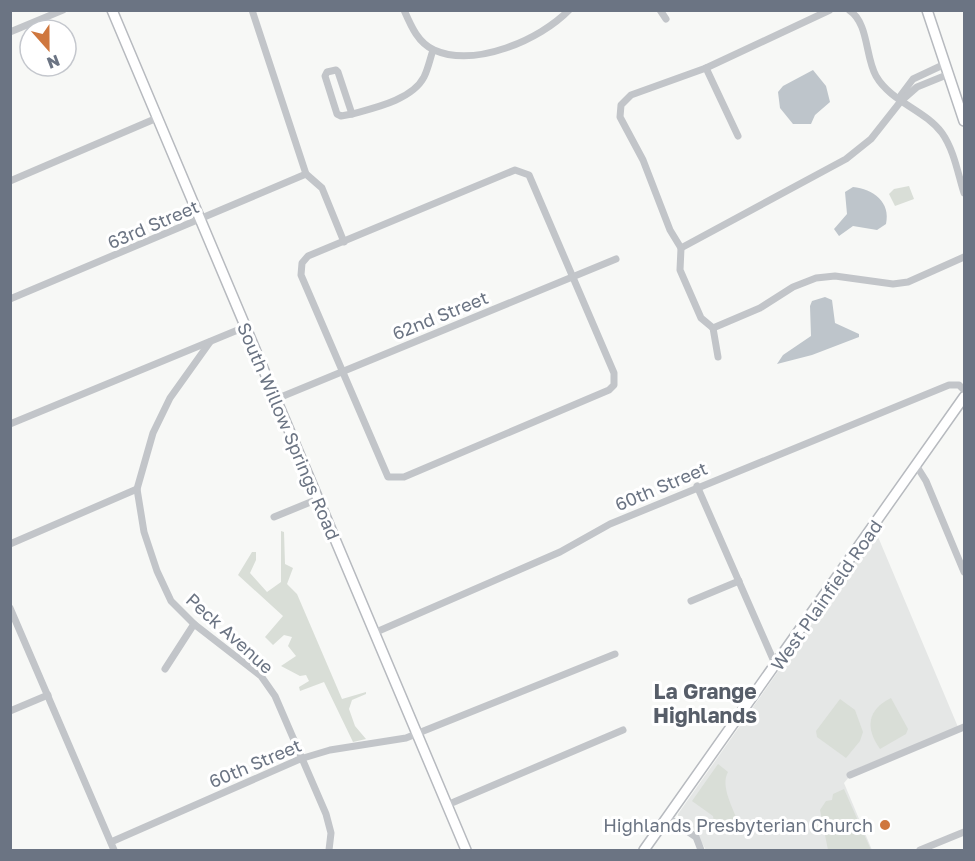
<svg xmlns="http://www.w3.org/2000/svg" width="975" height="861" font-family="'Golos Text',sans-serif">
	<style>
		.built { fill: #e5e7e6 }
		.green { fill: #d9ded7 }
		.water { fill: #bec5cb }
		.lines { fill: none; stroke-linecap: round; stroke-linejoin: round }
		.secondary-casing { stroke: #b7babf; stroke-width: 12 }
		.street { stroke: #c2c5c9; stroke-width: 7 }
		.secondary { stroke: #fff; stroke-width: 9 }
		.poi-dot { fill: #cf773e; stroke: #fff; stroke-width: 2 }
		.labels { text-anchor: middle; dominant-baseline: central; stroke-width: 6; stroke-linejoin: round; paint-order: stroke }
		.street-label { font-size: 18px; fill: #6b7483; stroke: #fff }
		.poi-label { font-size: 18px; fill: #6b7483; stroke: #fff; text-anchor: end }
		.quarter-label { font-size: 21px; font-weight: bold; fill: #575e69; stroke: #fff }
	</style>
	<rect width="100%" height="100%" fill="#f7f8f6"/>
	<path class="built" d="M876,532L958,727L856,769L844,783L872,850H706L694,830L678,819V814Z"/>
	<g class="green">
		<path d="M909,186L914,199L895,206L889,194L894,189Z"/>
		<path d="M281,531L284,532L285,564L293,568L287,584L297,594L342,699L366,692V694L352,700L349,709L355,726L366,739L353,742L324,682L300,691L299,687L309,681L306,675L300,676L281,666L296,656L288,646L292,637L284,635L273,645L265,637L283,616L238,575L252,552H256V560L250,573L267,592L281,582Z"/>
		<path d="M891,698L908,729L906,734L880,749C865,728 867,710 891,698Z"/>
		<path d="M840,699L855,710L863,732L860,741L846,758L817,737L816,731Z"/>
		<path d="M718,764L728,772C720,786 733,808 738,822L715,828L713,816L692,801Z"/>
		<path d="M844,789L871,850H828L820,810L826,801L832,800L833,794Z"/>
	</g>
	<g class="water">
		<path d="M813,70L826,86L830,102L815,115L811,124H793L780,108L778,92L783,86Z"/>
		<path d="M853,187C873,189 891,202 886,224L877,230L853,226L839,236L834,229L847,214L845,192Z"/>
		<path d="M825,297L832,300L835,323L859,334V337L812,355L777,364L783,355L811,336L810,306L812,301Z"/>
	</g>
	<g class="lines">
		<defs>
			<g id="secondary">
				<path d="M112,10L466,850"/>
				<path d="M927,10L964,121"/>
				<path d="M644,850L964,397"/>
			</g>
		</defs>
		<use href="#secondary" class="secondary-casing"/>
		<g class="street">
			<path d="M252,10L306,174L322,188L344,242"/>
			<path d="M404,10C411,26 418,43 434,50C475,68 540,40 569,10"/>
			<path d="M660,10L666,19"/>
			<path d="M849,10C869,23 865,57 876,76C891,102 925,110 942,133C954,150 958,174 964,193"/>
			<path d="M10,32L63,10"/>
			<path d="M706,68L738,136"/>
			<path d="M336,70L338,72L352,114L341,116L337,114L325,76L327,72Z"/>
			<path d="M901,101V95L913,79L945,64"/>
			<path d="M352,114C374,108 412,100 424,77C428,69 430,59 433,50"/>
			<path d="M515,170L529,175L614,373V385L609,390L404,477H388L301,275L302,263L308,256Z"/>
			<path d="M10,181L157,118"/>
			<path d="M681,248L846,159L871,139L901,101L917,87L949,74"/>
			<path d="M10,299L306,174"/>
			<path d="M713,328L701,318L680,270L681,248L670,230L643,160L620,117L621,105L631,95L706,68L830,10"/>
			<path d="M713,328L760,308L793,287L816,278L835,276L893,284L908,282L964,257"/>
			<path d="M713,328L718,357"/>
			<path d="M210,342L170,398L153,433L137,489L144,532L157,571L171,601L194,624L261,676L275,696L326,814L331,833L329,850"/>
			<path d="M276,399L616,259"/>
			<path d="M10,424L245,327"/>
			<path d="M916,465L926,481L964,572"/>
			<path d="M697,486L776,666"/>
			<path d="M274,517L318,499"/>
			<path d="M10,544L137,489"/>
			<path d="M691,601L739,581"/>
			<path d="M10,608L114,850"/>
			<path d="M374,633L560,552L610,524L949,385H959L964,390"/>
			<path d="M165,669L194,624"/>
			<path d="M10,711L48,695"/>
			<path d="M850,775L964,727"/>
			<path d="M447,805L623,730"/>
			<path d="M668,818L696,837L701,850"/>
			<path d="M111,842L300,759L330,750L406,738L615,654"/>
			<path d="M920,850L964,832"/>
		</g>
		<use href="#secondary" class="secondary"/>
	</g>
	<circle class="poi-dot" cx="885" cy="825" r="6"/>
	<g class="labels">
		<g class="street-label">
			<text transform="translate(153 224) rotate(-23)">63rd Street</text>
			<text transform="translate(440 315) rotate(-22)">62nd Street</text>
			<text transform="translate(289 431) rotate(67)">South Willow Springs Road</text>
			<text transform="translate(661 486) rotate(-23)">60th Street</text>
			<text transform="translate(826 595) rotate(-55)">West Plainfield Road</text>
			<text transform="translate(230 633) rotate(42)">Peck Avenue</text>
			<text transform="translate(255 763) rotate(-23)">60th Street</text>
		</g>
		<g class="poi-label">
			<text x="873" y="825">Highlands Presbyterian Church</text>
		</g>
		<g class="quarter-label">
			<text x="705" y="691">La Grange<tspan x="705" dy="24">Highlands</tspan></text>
		</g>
	</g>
	<rect width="975" height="861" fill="none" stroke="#6b7483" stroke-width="24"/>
	<g transform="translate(48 48) rotate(159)"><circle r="28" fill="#ffffff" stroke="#c4c7cd" stroke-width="1.5"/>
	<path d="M0-4.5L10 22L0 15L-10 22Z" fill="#cf773e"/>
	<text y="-9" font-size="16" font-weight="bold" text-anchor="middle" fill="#6b7483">N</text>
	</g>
</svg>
